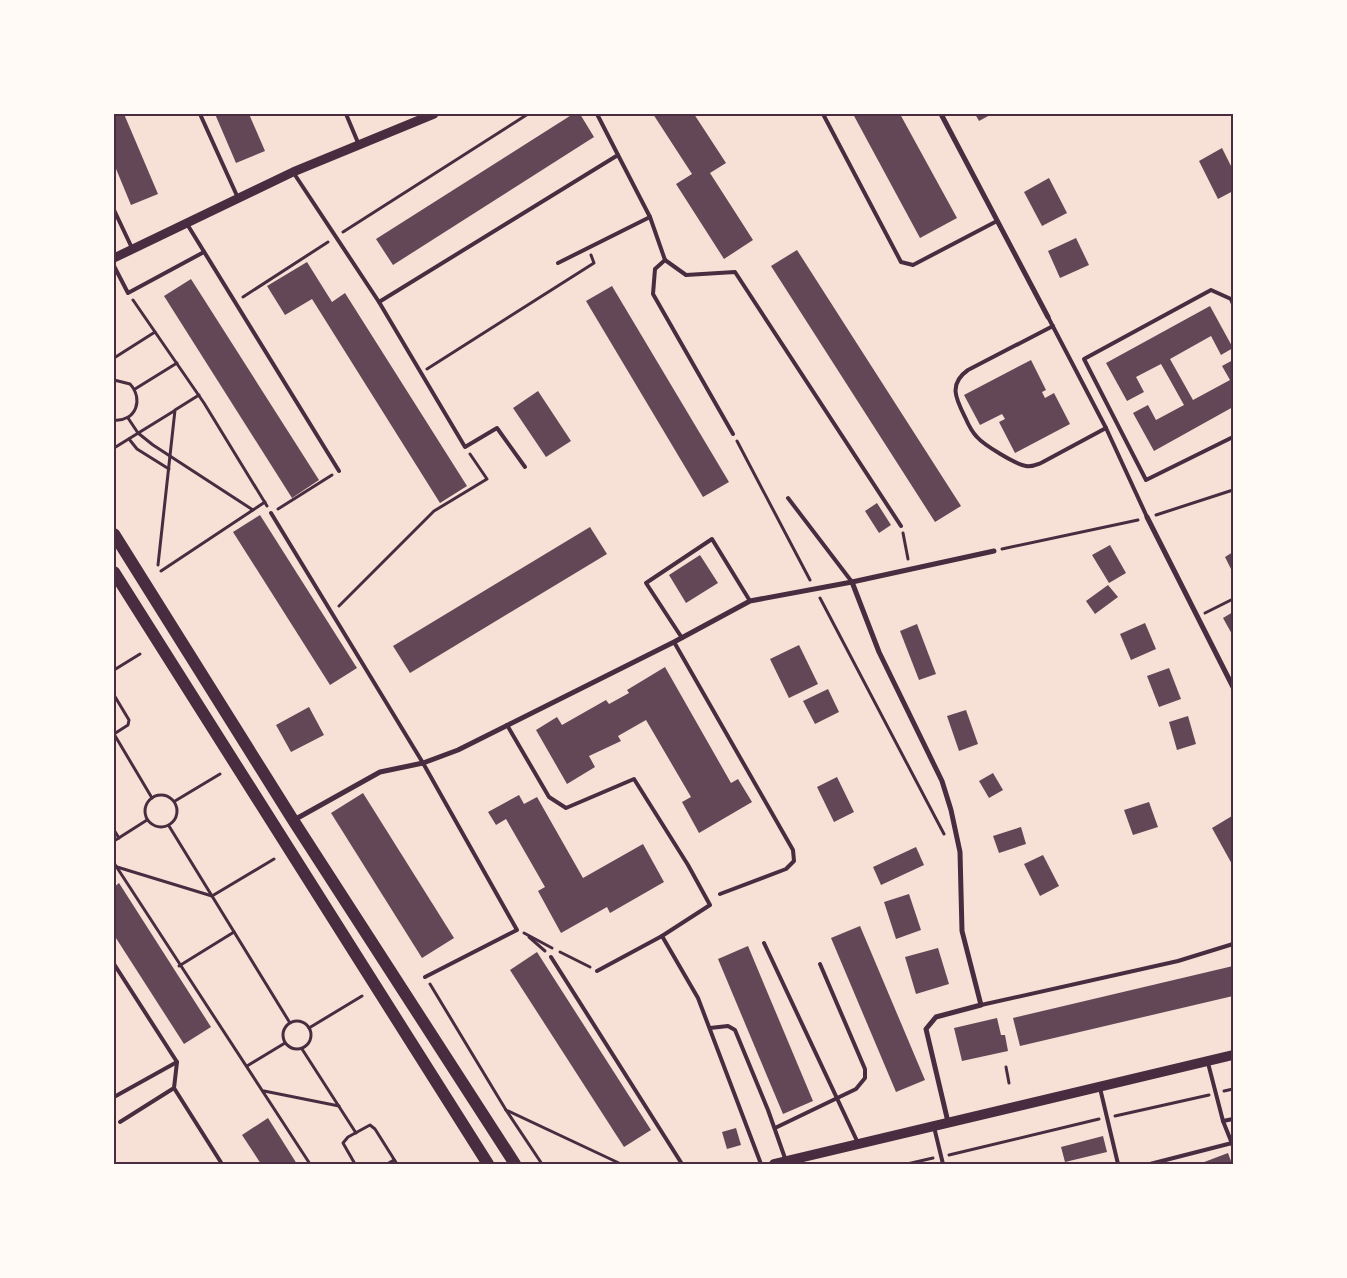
<svg xmlns="http://www.w3.org/2000/svg" width="1347" height="1278" font-family="'Work Sans',sans-serif">
	<style>
		.building { fill: #644757 }
		.lines { fill: none; stroke-linecap: round; stroke-linejoin: round }
		.path { stroke: #4a2c40; stroke-width: 3 }
		.service { stroke: #4a2c40; stroke-width: 4 }
		.minor { stroke: #4a2c40; stroke-width: 5 }
		.tertiary { stroke: #4a2c40; stroke-width: 9 }
		.secondary { stroke: #4a2c40; stroke-width: 10 }
		.primary { stroke: #4a2c40; stroke-width: 12 }
		.neatline { fill: none; stroke: #4a2c40; stroke-width: 2 }
	</style>
	<rect width="100%" height="100%" fill="#f7e1d7"/>
	<g class="building">
		<path d="M114,114H124L158,194L131,205L114,164Z"/>
		<path d="M215,114H249L265,151L236,163Z"/>
		<path d="M573,114H580L594,137L393,265L376,239Z"/>
		<path d="M653,114H694L726,163L710,173L753,240L724,259L676,184L692,174Z"/>
		<path d="M853,114H900L957,218L920,238Z"/>
		<path d="M975,114H992L979,121Z"/>
		<path d="M1222,148L1233,170V191L1218,199L1199,161Z"/>
		<path d="M1049,178L1067,213L1042,226L1024,192Z"/>
		<path d="M1076,238L1089,265L1060,278L1048,251Z"/>
		<path d="M797,250L961,506L935,522L771,266Z"/>
		<path d="M307,262L332,302L345,293L467,486L440,503L312,299L285,315L267,286Z"/>
		<path d="M191,279L319,480L292,498L164,296Z"/>
		<path d="M612,286L729,482L703,497L586,301Z"/>
		<path d="M1210,306L1233,348L1221,355L1211,336L1170,359L1193,400L1230,380L1222,366L1233,360V407L1154,451L1133,413L1148,405L1156,420L1184,405L1161,364L1136,377L1144,392L1127,401L1106,363Z"/>
		<path d="M1031,360L1046,390L1042,392L1045,398L1054,393L1070,424L1015,453L999,422L1005,419L1002,414L980,425L964,395Z"/>
		<path d="M538,391L571,441L546,457L513,408Z"/>
		<path d="M877,503L891,525L879,533L865,511Z"/>
		<path d="M260,515L357,668L330,685L233,532Z"/>
		<path d="M590,527L607,554L410,673L393,646Z"/>
		<path d="M1110,545L1126,573L1109,583L1092,555Z"/>
		<path d="M1233,552V573L1225,557Z"/>
		<path d="M700,555L718,583L686,603L669,575Z"/>
		<path d="M1108,585L1118,597L1095,614L1086,601Z"/>
		<path d="M1233,612V636L1223,618Z"/>
		<path d="M1145,623L1156,649L1131,660L1120,634Z"/>
		<path d="M917,624L936,674L919,680L900,631Z"/>
		<path d="M799,645L818,684L789,698L770,659Z"/>
		<path d="M665,667L731,783L738,779L752,802L699,833L682,802L691,797L646,720L618,736L621,741L589,756L595,767L567,784L536,730L557,717L562,725L606,700L609,704L629,693L627,690Z"/>
		<path d="M1169,668L1181,699L1159,707L1147,676Z"/>
		<path d="M828,689L839,712L815,724L803,701Z"/>
		<path d="M309,707L324,735L291,752L276,725Z"/>
		<path d="M966,710L978,744L959,751L947,716Z"/>
		<path d="M1188,716L1196,744L1177,750L1169,722Z"/>
		<path d="M993,773L1003,790L989,798L979,781Z"/>
		<path d="M837,777L854,812L834,822L817,787Z"/>
		<path d="M363,793L454,938L422,958L331,813Z"/>
		<path d="M519,795L524,804L537,797L583,878L643,844L664,882L610,913L607,907L561,933L538,891L545,887L506,819L496,825L488,812Z"/>
		<path d="M1149,802L1158,827L1133,835L1124,810Z"/>
		<path d="M1232,816L1233,818V866L1212,828Z"/>
		<path d="M1021,827L1026,844L999,853L993,836Z"/>
		<path d="M916,847L924,865L881,885L873,867Z"/>
		<path d="M1043,855L1059,886L1040,896L1024,864Z"/>
		<path d="M119,883L211,1027L184,1044L114,935V887Z"/>
		<path d="M909,894L921,930L896,939L884,902Z"/>
		<path d="M860,926L925,1080L896,1092L831,938Z"/>
		<path d="M748,946L813,1101L783,1114L718,959Z"/>
		<path d="M938,948L949,984L916,994L905,957Z"/>
		<path d="M537,952L651,1130L624,1147L510,970Z"/>
		<path d="M1233,966V996L1020,1046L1013,1018Z"/>
		<path d="M997,1018L1001,1035H1005L1008,1051L962,1061L954,1028Z"/>
		<path d="M268,1118L297,1164H261L242,1135Z"/>
		<path d="M736,1128L741,1145L727,1149L722,1132Z"/>
		<path d="M1103,1136L1107,1152L1065,1162L1061,1147Z"/>
		<path d="M1228,1153L1232,1164H1199Z"/>
	</g>
	<g class="lines">
		<g class="path">
			<path d="M343,232L528,114"/>
			<path d="M243,297L328,242"/>
			<path d="M133,300L204,403L267,506"/>
			<path d="M114,358L155,332"/>
			<path d="M427,369L594,263L591,255"/>
			<path d="M114,380L130,384C144,399 136,422 114,420"/>
			<path d="M135,389L177,363"/>
			<path d="M128,418L138,433L153,445L253,510"/>
			<path d="M129,439L137,449L169,469"/>
			<path d="M737,441L810,580"/>
			<path d="M114,448L174,411"/>
			<path d="M278,509L332,475"/>
			<path d="M1156,515L1233,490"/>
			<path d="M903,533L908,559"/>
			<path d="M1002,549L1138,520"/>
			<path d="M158,565L175,410L199,395"/>
			<path d="M161,571L265,502"/>
			<path d="M820,598L944,834"/>
			<path d="M339,606L434,511L487,479L470,454"/>
			<path d="M1205,613L1233,599"/>
			<path d="M114,670L140,654"/>
			<path d="M114,695L129,720L128,725L114,734"/>
			<path d="M114,734L152,798"/>
			<circle cx="161" cy="811" r="16"/>
			<path d="M175,801L220,774"/>
			<path d="M169,826L290,1023"/>
			<path d="M114,830L119,838"/>
			<path d="M114,841L147,820"/>
			<path d="M114,863L310,1164"/>
			<path d="M117,867L212,896L274,859"/>
			<path d="M524,933L552,948"/>
			<path d="M529,937L545,951"/>
			<path d="M560,952L590,967"/>
			<path d="M179,966L234,932"/>
			<path d="M430,984L506,1110L542,1164"/>
			<circle cx="297" cy="1035" r="14"/>
			<path d="M309,1028L362,996"/>
			<path d="M302,1049L356,1133"/>
			<path d="M247,1066L285,1043"/>
			<path d="M1006,1067L1009,1083"/>
			<path d="M264,1091L339,1106"/>
			<path d="M1224,1091L1233,1089"/>
			<path d="M506,1110L621,1164"/>
			<path d="M1115,1116L1209,1095"/>
			<path d="M949,1155L1099,1119"/>
			<path d="M355,1164L343,1143L348,1137L370,1125L375,1129L397,1164"/>
			<path d="M387,1164L394,1160"/>
			<path d="M907,1164L933,1158"/>
		</g>
		<g class="service">
			<path d="M200,114L238,198"/>
			<path d="M346,114L359,145"/>
			<path d="M823,114L901,262L913,265L997,221"/>
			<path d="M618,155L650,217L665,260L655,269L653,294L733,434"/>
			<path d="M293,172L379,302L465,447L497,428L525,467"/>
			<path d="M114,210L132,248"/>
			<path d="M187,224L339,471"/>
			<path d="M665,260L686,275L735,272L901,526"/>
			<path d="M558,263L650,217"/>
			<path d="M114,266L128,293L204,252"/>
			<path d="M379,302L618,155L597,114"/>
			<path d="M1233,304L1231,299L1211,290L1084,359L1146,480L1233,437"/>
			<path d="M1048,317L1106,428L1147,517"/>
			<path d="M1053,326L968,370C948,384 956,399 965,417C968,424 971,431 977,437C984,445 1015,464 1026,466C1032,467 1036,465 1041,463L1106,428"/>
			<path d="M788,498L852,582"/>
			<path d="M271,513L423,763L517,930L425,977"/>
			<path d="M682,638L646,583L712,539L750,601"/>
			<path d="M674,642L793,850L794,861L786,869L720,894"/>
			<path d="M507,725L549,797L566,808L634,779L688,865L710,905L662,936"/>
			<path d="M764,943L858,1143"/>
			<path d="M551,957L682,1164"/>
			<path d="M114,964L177,1062L174,1088L222,1164"/>
			<path d="M597,971L662,936L698,998L761,1164"/>
			<path d="M981,1005L1178,961L1233,944"/>
			<path d="M710,1028L728,1026L735,1030L768,1110L786,1161"/>
			<path d="M1208,1063L1223,1121L1233,1146"/>
			<path d="M1100,1088L1118,1164"/>
			<path d="M114,1097L177,1062"/>
			<path d="M1223,1121L1233,1119"/>
			<path d="M120,1122L174,1088"/>
			<path d="M934,1127L943,1164"/>
			<path d="M775,1128L856,1089L865,1078V1069L820,964"/>
			<path d="M1150,1164L1232,1143"/>
		</g>
		<g class="minor">
			<path d="M941,114L1048,317"/>
			<path d="M1147,517L1233,687"/>
			<path d="M852,582L879,652L942,781L951,810L960,852L962,931L981,1005L936,1017L926,1029L948,1122"/>
			<path d="M294,820L380,772L423,763L458,750L674,642L750,601L852,582L994,551"/>
		</g>
		<path class="tertiary" d="M114,258L293,172L434,114"/>
		<path class="secondary" d="M774,1164L1233,1055"/>
		<g class="primary">
			<path d="M114,534L293,820L515,1164"/>
			<path d="M114,572L488,1164"/>
		</g>
	</g>
	<rect width="1347" height="1278" fill="none" stroke="#fffaf5" stroke-width="230"/>
	<rect x="115" y="115" width="1117" height="1048" class="neatline"/>
</svg>
